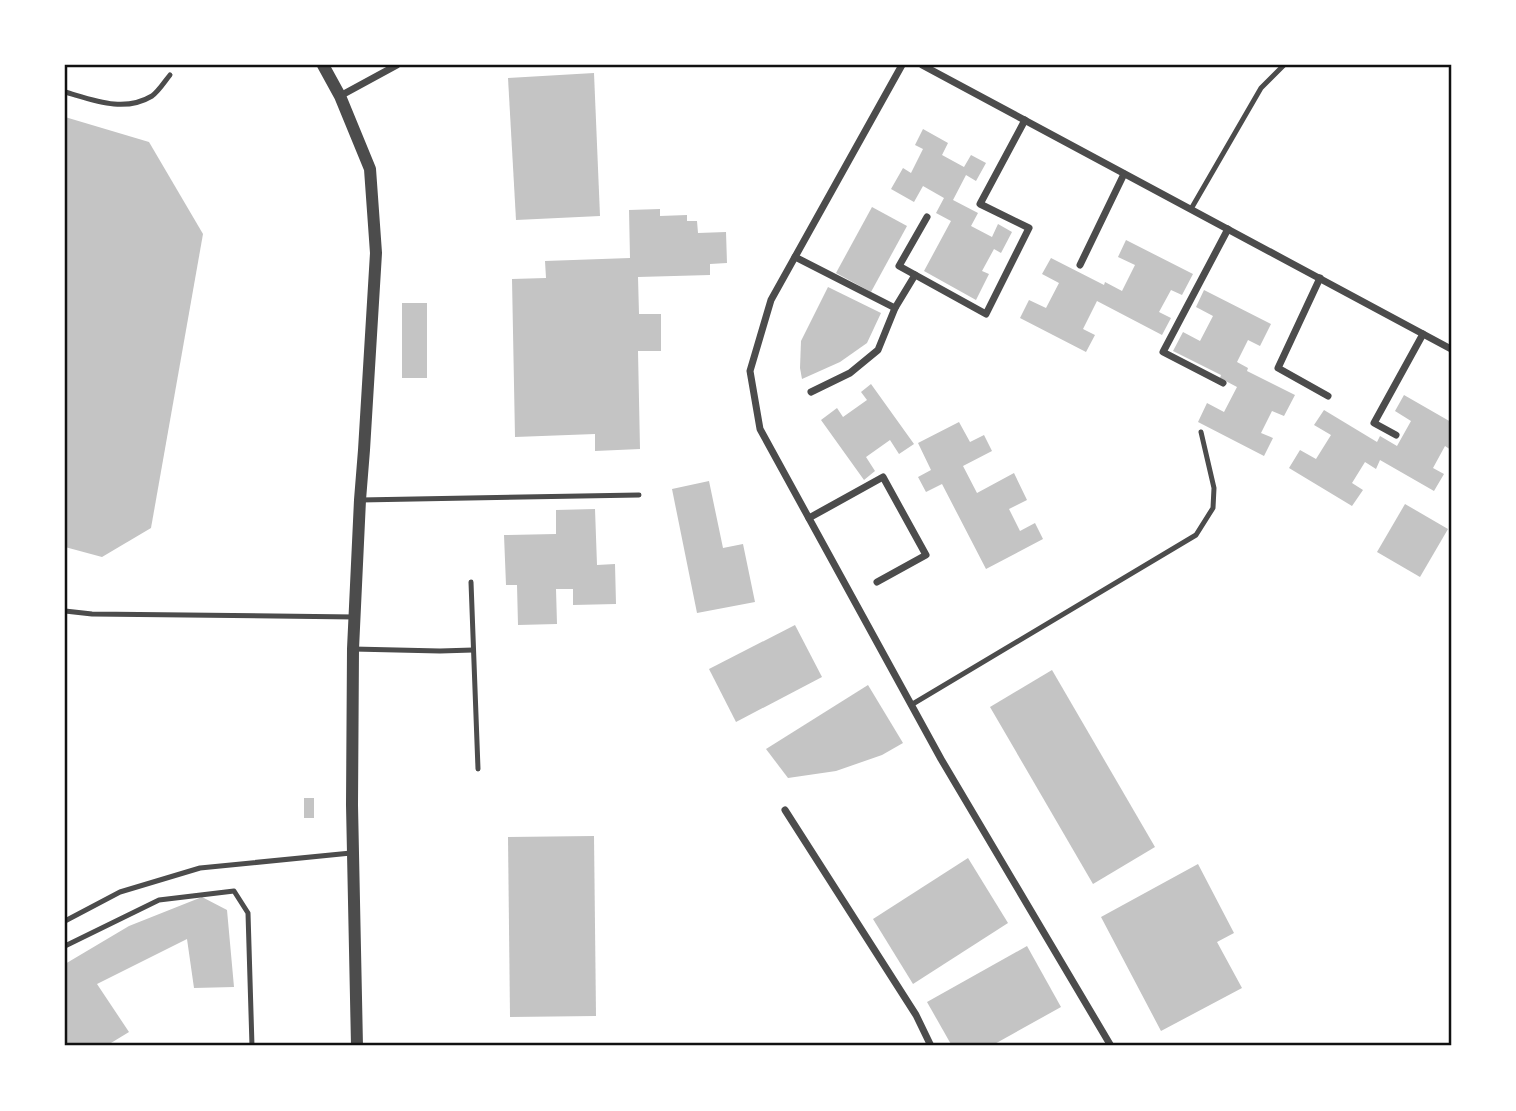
<svg xmlns="http://www.w3.org/2000/svg" width="1516" height="1111" font-family="'Archivo Narrow',sans-serif">
	<style>
		.building { fill: #c4c4c4 }
		.lines { fill: none; stroke-linecap: round; stroke-linejoin: round }
		.service { stroke: #4c4c4c; stroke-width: 5 }
		.minor { stroke: #4c4c4c; stroke-width: 7 }
		.tertiary { stroke: #4c4c4c; stroke-width: 12 }
		.neatline { fill: none; stroke: #111; stroke-width: 2.5 }
	</style>
	<rect width="100%" height="100%" fill="#fff"/>
	<g class="building">
		<path d="M594,73L600,216L516,220L508,78Z"/>
		<path d="M65,117L149,142L203,234L151,528L102,557L65,547Z"/>
		<path d="M923,129L948,143L942,155L964,167L971,155L986,163L976,181L966,175L953,200L978,213L971,226L992,237L998,224L1012,232L1001,253L994,249L982,271L989,274L976,300L924,271L951,221L936,213L944,198L923,186L914,202L891,189L903,168L911,173L923,149L915,145Z"/>
		<path d="M872,207L907,226L871,292L836,273Z"/>
		<path d="M660,209V216L687,215V221H697L698,233L726,232L727,263L710,264V275L638,277L639,314H661V351H638L640,449L595,451V434L515,437L512,279L546,278L545,261L630,258L629,210Z"/>
		<path d="M1126,240L1193,274L1182,295L1171,290L1159,312L1171,318L1162,335L1097,301L1083,329L1095,335L1086,352L1020,318L1029,300L1046,308L1059,283L1042,274L1051,258L1104,285L1105,282L1122,291L1135,265L1118,257Z"/>
		<path d="M828,287L881,313L867,343L840,362L802,379L800,368L801,341Z"/>
		<path d="M1204,290L1271,324L1260,346L1248,340L1237,362L1248,368L1247,371L1295,395L1284,416L1272,411L1261,433L1273,438L1264,456L1198,422L1207,403L1224,412L1237,387L1220,378L1221,375L1173,351L1183,332L1200,341L1213,316L1196,307Z"/>
		<rect x="402" y="303" width="25" height="75"/>
		<path d="M871,384L914,444L899,454L890,440L866,457L875,471L864,480L821,420L837,408L843,417L867,400L861,392Z"/>
		<path d="M1404,395L1451,422V450L1445,446L1433,468L1444,474L1434,491L1380,460L1376,469L1365,462L1352,483L1363,490L1352,506L1289,468L1300,450L1316,459L1331,435L1314,425L1324,410L1377,442L1380,436L1397,446L1411,421L1395,411Z"/>
		<path d="M959,422L970,442L984,435L992,451L963,466L977,493L1014,473L1027,500L1009,509L1020,531L1035,523L1043,539L986,569L942,484L926,492L918,477L931,470L918,443Z"/>
		<path d="M709,481L723,548L743,544L755,602L697,613L672,489Z"/>
		<path d="M1405,504L1448,529L1420,577L1377,552Z"/>
		<path d="M595,509L597,565L615,564L616,604L573,605V589H556L557,624L518,625L517,585H506L504,535L556,534V510Z"/>
		<path d="M795,625L822,677L736,722L709,669Z"/>
		<path d="M1052,670L1155,847L1093,884L990,707Z"/>
		<path d="M868,685L903,743L882,755L836,771L788,778L766,749Z"/>
		<rect x="304" y="798" width="10" height="20"/>
		<path d="M594,836L596,1016L510,1017L508,837Z"/>
		<path d="M968,858L1008,923L913,984L873,919Z"/>
		<path d="M1198,864L1234,933L1217,942L1242,988L1161,1031L1101,917Z"/>
		<path d="M202,897L227,910L234,987L194,988L187,939L97,984L129,1032L106,1046H65V964L129,926Z"/>
		<path d="M1027,946L1061,1007L991,1046H952L927,1002Z"/>
	</g>
	<g class="lines">
		<g class="service">
			<path d="M65,92C93,100 124,113 152,96C159,91 165,81 170,75"/>
			<path d="M1191,209L1261,88L1284,65"/>
			<path d="M360,500L639,495"/>
			<path d="M471,582L478,769"/>
			<path d="M65,611L92,614L355,617"/>
			<path d="M353,649L440,651L473,650"/>
			<path d="M911,705L1196,535L1213,508L1214,488L1201,432"/>
			<path d="M65,921L120,892L200,868L351,853"/>
			<path d="M65,946L159,900L234,891L248,913L252,1046"/>
		</g>
		<g class="minor">
			<path d="M902,65L771,300L750,371L760,429L941,759L1111,1046"/>
			<path d="M922,65L1451,349"/>
			<path d="M340,96L397,65"/>
			<path d="M927,217L899,266L986,314L1029,228L980,204L1025,120"/>
			<path d="M795,257L895,308"/>
			<path d="M1080,265L1124,174"/>
			<path d="M1320,278L1278,368L1328,396"/>
			<path d="M1223,383L1163,352L1228,229"/>
			<path d="M811,392L850,373L878,350L895,308L915,275"/>
			<path d="M1396,435L1374,423L1423,334"/>
			<path d="M809,518L883,477L926,555L877,582"/>
			<path d="M785,810L916,1015L931,1046"/>
		</g>
		<path class="tertiary" d="M323,65L340,96L370,169L376,253L364,450L360,500L353,649L352,805L357,1046"/>
	</g>
	<rect width="1516" height="1111" fill="none" stroke="#ffffff" stroke-width="133"/>
	<rect x="66" y="66" width="1384" height="978" class="neatline"/>
</svg>
